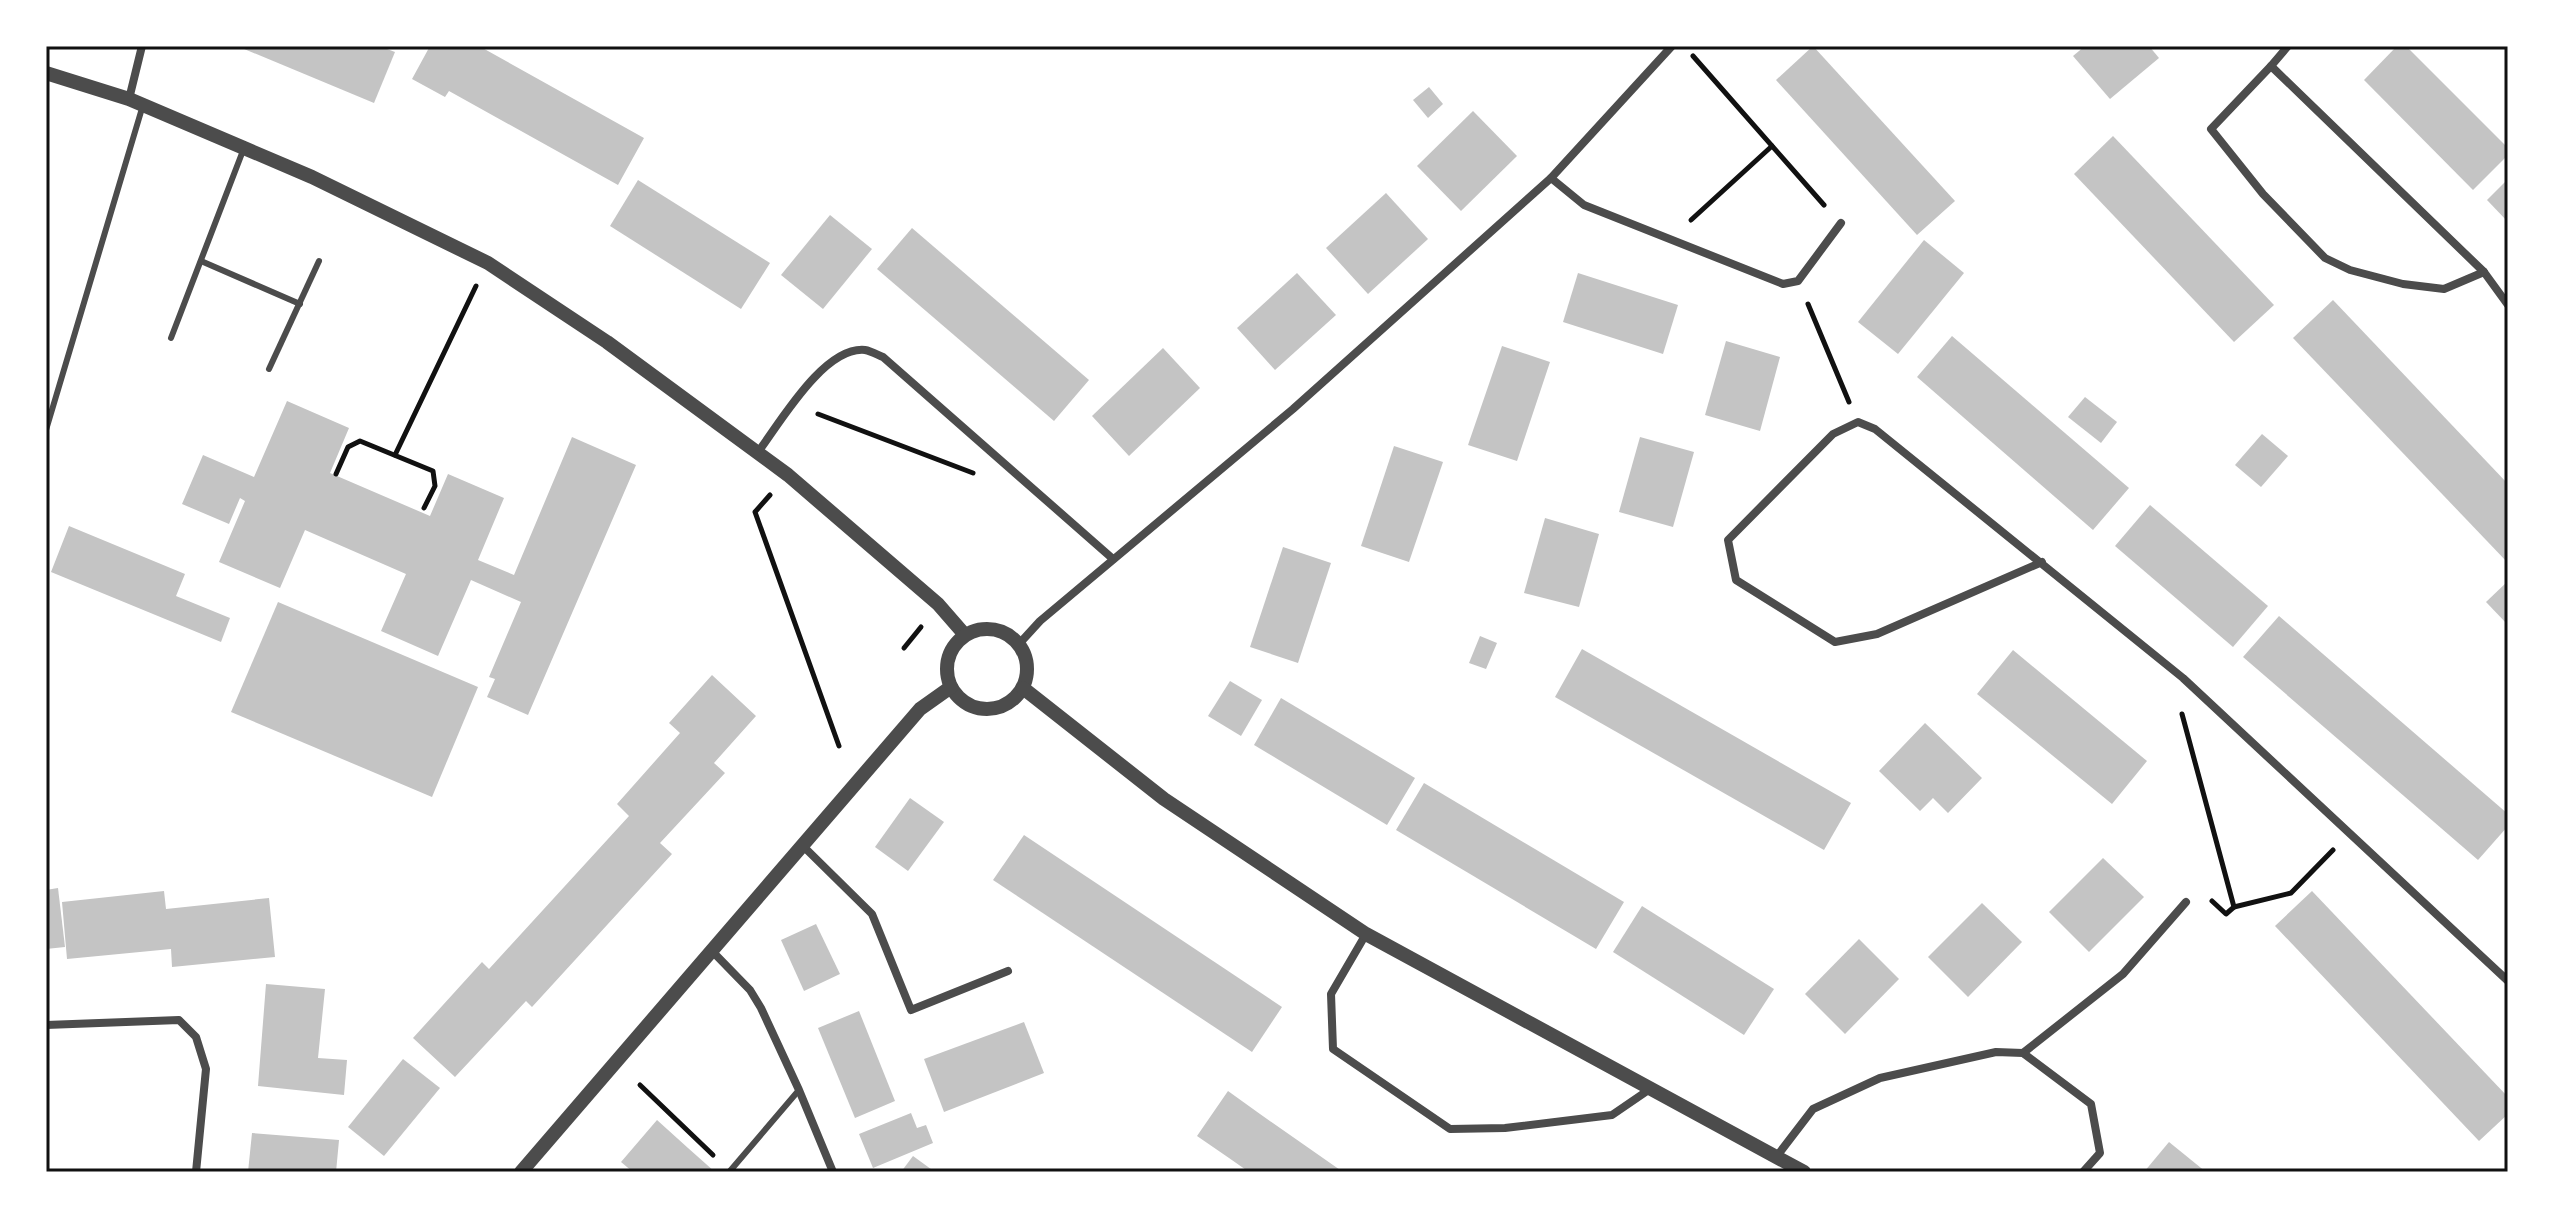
<svg xmlns="http://www.w3.org/2000/svg" width="2554" height="1218" font-family="Inter,sans-serif">
	<style>
		.building { fill: #c4c4c4 }
		.lines { fill: none; stroke-linecap: round; stroke-linejoin: round }
		.path { stroke: #111; stroke-width: 5 }
		.service { stroke: #4c4c4c; stroke-width: 6 }
		.minor { stroke: #4c4c4c; stroke-width: 8 }
		.tertiary { stroke: #4c4c4c; stroke-width: 14 }
		.neatline { fill: none; stroke: #111; stroke-width: 3 }
	</style>
	<rect width="100%" height="100%" fill="#fff"/>
	<g class="building">
		<path d="M237,46H379L395,52L374,103Z"/>
		<path d="M430,46H479L644,138L618,185L449,91L445,97L412,79Z"/>
		<path d="M1813,46L1955,201L1917,235L1776,80Z"/>
		<path d="M2085,46H2149L2159,58L2110,99L2073,56Z"/>
		<path d="M2397,46H2406L2508,148V155L2473,190L2364,80Z"/>
		<path d="M1429,87L1443,104L1428,118L1413,100Z"/>
		<path d="M1473,111L1517,156L1461,211L1417,166Z"/>
		<path d="M2113,136L2274,305L2234,342L2074,174Z"/>
		<path d="M2508,179V222L2487,200Z"/>
		<path d="M638,180L770,263L741,309L610,226Z"/>
		<path d="M1386,193L1428,239L1368,294L1326,248Z"/>
		<path d="M830,215L872,249L823,309L781,275Z"/>
		<path d="M912,228L1089,380L1054,421L877,269Z"/>
		<path d="M1924,240L1964,273L1898,354L1858,322Z"/>
		<path d="M1297,273L1336,315L1275,370L1237,328Z"/>
		<path d="M1578,273L1678,305L1663,354L1563,322Z"/>
		<path d="M2333,300L2508,484V563L2293,338Z"/>
		<path d="M1952,336L2129,488L2093,530L1917,377Z"/>
		<path d="M1726,341L1780,357L1760,431L1705,415Z"/>
		<path d="M1502,346L1550,362L1517,461L1468,445Z"/>
		<path d="M1163,348L1200,388L1129,456L1092,416Z"/>
		<path d="M2085,397L2117,422L2101,443L2068,417Z"/>
		<path d="M287,401L349,428L330,473L430,516L448,474L504,498L478,560L514,575L572,437L636,465L528,715L487,697L495,679L489,677L521,602L471,580L438,656L381,631L406,574L305,530L280,588L219,562L245,501L240,498L229,524L182,504L203,455L254,477Z"/>
		<path d="M2262,434L2288,456L2261,487L2235,465Z"/>
		<path d="M1640,437L1694,452L1673,527L1619,512Z"/>
		<path d="M1394,446L1443,462L1409,562L1361,546Z"/>
		<path d="M2150,505L2268,606L2233,647L2115,546Z"/>
		<path d="M1545,518L1599,534L1579,607L1524,593Z"/>
		<path d="M69,526L185,574L176,596L230,618L221,642L51,572Z"/>
		<path d="M1283,547L1331,563L1298,663L1250,647Z"/>
		<path d="M2508,581V625L2486,602Z"/>
		<path d="M278,602L478,687L432,797L231,712Z"/>
		<path d="M2279,616L2508,814V826L2478,860L2243,657Z"/>
		<path d="M1480,636L1497,643L1486,669L1469,663Z"/>
		<path d="M1582,649L1851,803L1824,850L1555,697Z"/>
		<path d="M2013,650L2147,761L2112,804L1977,694Z"/>
		<path d="M712,675L756,716L714,763L725,773L660,843L672,854L532,1007L526,1001L455,1077L413,1038L482,962L489,969L629,816L617,804L680,733L669,723Z"/>
		<path d="M1230,681L1262,700L1241,736L1208,716Z"/>
		<path d="M1281,698L1415,778L1387,825L1254,745Z"/>
		<path d="M1925,723L1982,778L1948,813L1933,798L1920,811L1879,771Z"/>
		<path d="M1424,783L1624,902L1596,949L1396,830Z"/>
		<path d="M910,798L944,822L908,871L875,847Z"/>
		<path d="M1024,835L1282,1007L1252,1052L993,880Z"/>
		<path d="M2103,858L2144,897L2089,952L2049,912Z"/>
		<path d="M58,888L65,947L46,949V890Z"/>
		<path d="M164,891L166,909L269,898L275,957L172,967L171,949L67,959L62,902Z"/>
		<path d="M2312,891L2508,1097V1114L2479,1141L2275,926Z"/>
		<path d="M1982,903L2022,942L1968,997L1928,957Z"/>
		<path d="M1642,906L1774,989L1744,1035L1613,952Z"/>
		<path d="M816,924L840,974L804,991L781,940Z"/>
		<path d="M1859,939L1899,979L1845,1034L1805,994Z"/>
		<path d="M266,984L325,989L318,1058L347,1060L344,1095L258,1086Z"/>
		<path d="M859,1011L895,1101L855,1118L818,1028Z"/>
		<path d="M1024,1022L1044,1073L944,1112L924,1059Z"/>
		<path d="M403,1059L440,1088L384,1156L348,1127Z"/>
		<path d="M1228,1091L1260,1114L1343,1172H1249L1229,1158L1197,1136Z"/>
		<path d="M911,1113L917,1128L926,1125L933,1143L873,1168L859,1134Z"/>
		<path d="M657,1120L688,1148L715,1172H633L621,1162Z"/>
		<path d="M252,1133L339,1140L336,1172H248Z"/>
		<path d="M2169,1142L2206,1172H2144Z"/>
		<path d="M913,1156L935,1172H901Z"/>
	</g>
	<g class="lines">
		<g class="path">
			<path d="M1693,56L1824,205"/>
			<path d="M1691,220L1772,146"/>
			<path d="M1808,304L1849,402"/>
			<path d="M818,414L973,473"/>
			<path d="M395,455L476,286"/>
			<path d="M336,474L348,447L360,441L433,471L435,486L424,508"/>
			<path d="M770,495L755,512L839,746"/>
			<path d="M904,648L921,627"/>
			<path d="M2182,714L2234,907L2226,914L2212,901"/>
			<path d="M2234,907L2291,893L2333,850"/>
			<path d="M640,1085L713,1155"/>
		</g>
		<g class="service">
			<path d="M201,261L300,304"/>
			<path d="M171,338L244,148"/>
			<path d="M269,369L319,261"/>
			<path d="M46,430L143,105"/>
			<path d="M730,1171L799,1090"/>
		</g>
		<g class="minor">
			<path d="M2288,46L2271,66L2484,272L2508,305"/>
			<path d="M2271,66L2211,129L2263,194L2325,258L2350,270L2403,284L2444,289L2484,272"/>
			<path d="M129,99L142,46"/>
			<path d="M1551,178L1584,205L1783,284L1798,281L1841,223"/>
			<path d="M758,452C780,423 824,346 865,350C871,351 878,355 883,357L1113,559"/>
			<path d="M2042,562L1877,634L1835,642L1736,580L1728,540L1833,434L1858,422L1875,429L2183,678L2508,981"/>
			<path d="M1019,644L1040,621L1293,409L1551,178L1672,46"/>
			<path d="M803,846L872,914L911,1010L1008,971"/>
			<path d="M1366,934L1331,994L1333,1049L1450,1129L1505,1128L1612,1115L1650,1089"/>
			<path d="M712,951L750,990L761,1008L799,1090L833,1172"/>
			<path d="M46,1025L179,1020L196,1037L206,1069L196,1172"/>
			<path d="M2023,1053L2123,974L2186,902"/>
			<path d="M1777,1156L1813,1109L1880,1078L1996,1052L2023,1053L2091,1104L2100,1153L2083,1172"/>
		</g>
		<g class="tertiary">
			<path d="M46,73L129,99L244,148L312,177L488,263L607,342L788,475L938,604L965,635"/>
			<circle cx="987" cy="669" r="40"/>
			<path d="M1023,688L1164,799L1366,934L1804,1172"/>
			<path d="M521,1172L920,709L951,687"/>
		</g>
	</g>
	<rect width="2554" height="1218" fill="none" stroke="#ffffff" stroke-width="96"/>
	<rect x="48" y="48" width="2458" height="1122" class="neatline"/>
</svg>
